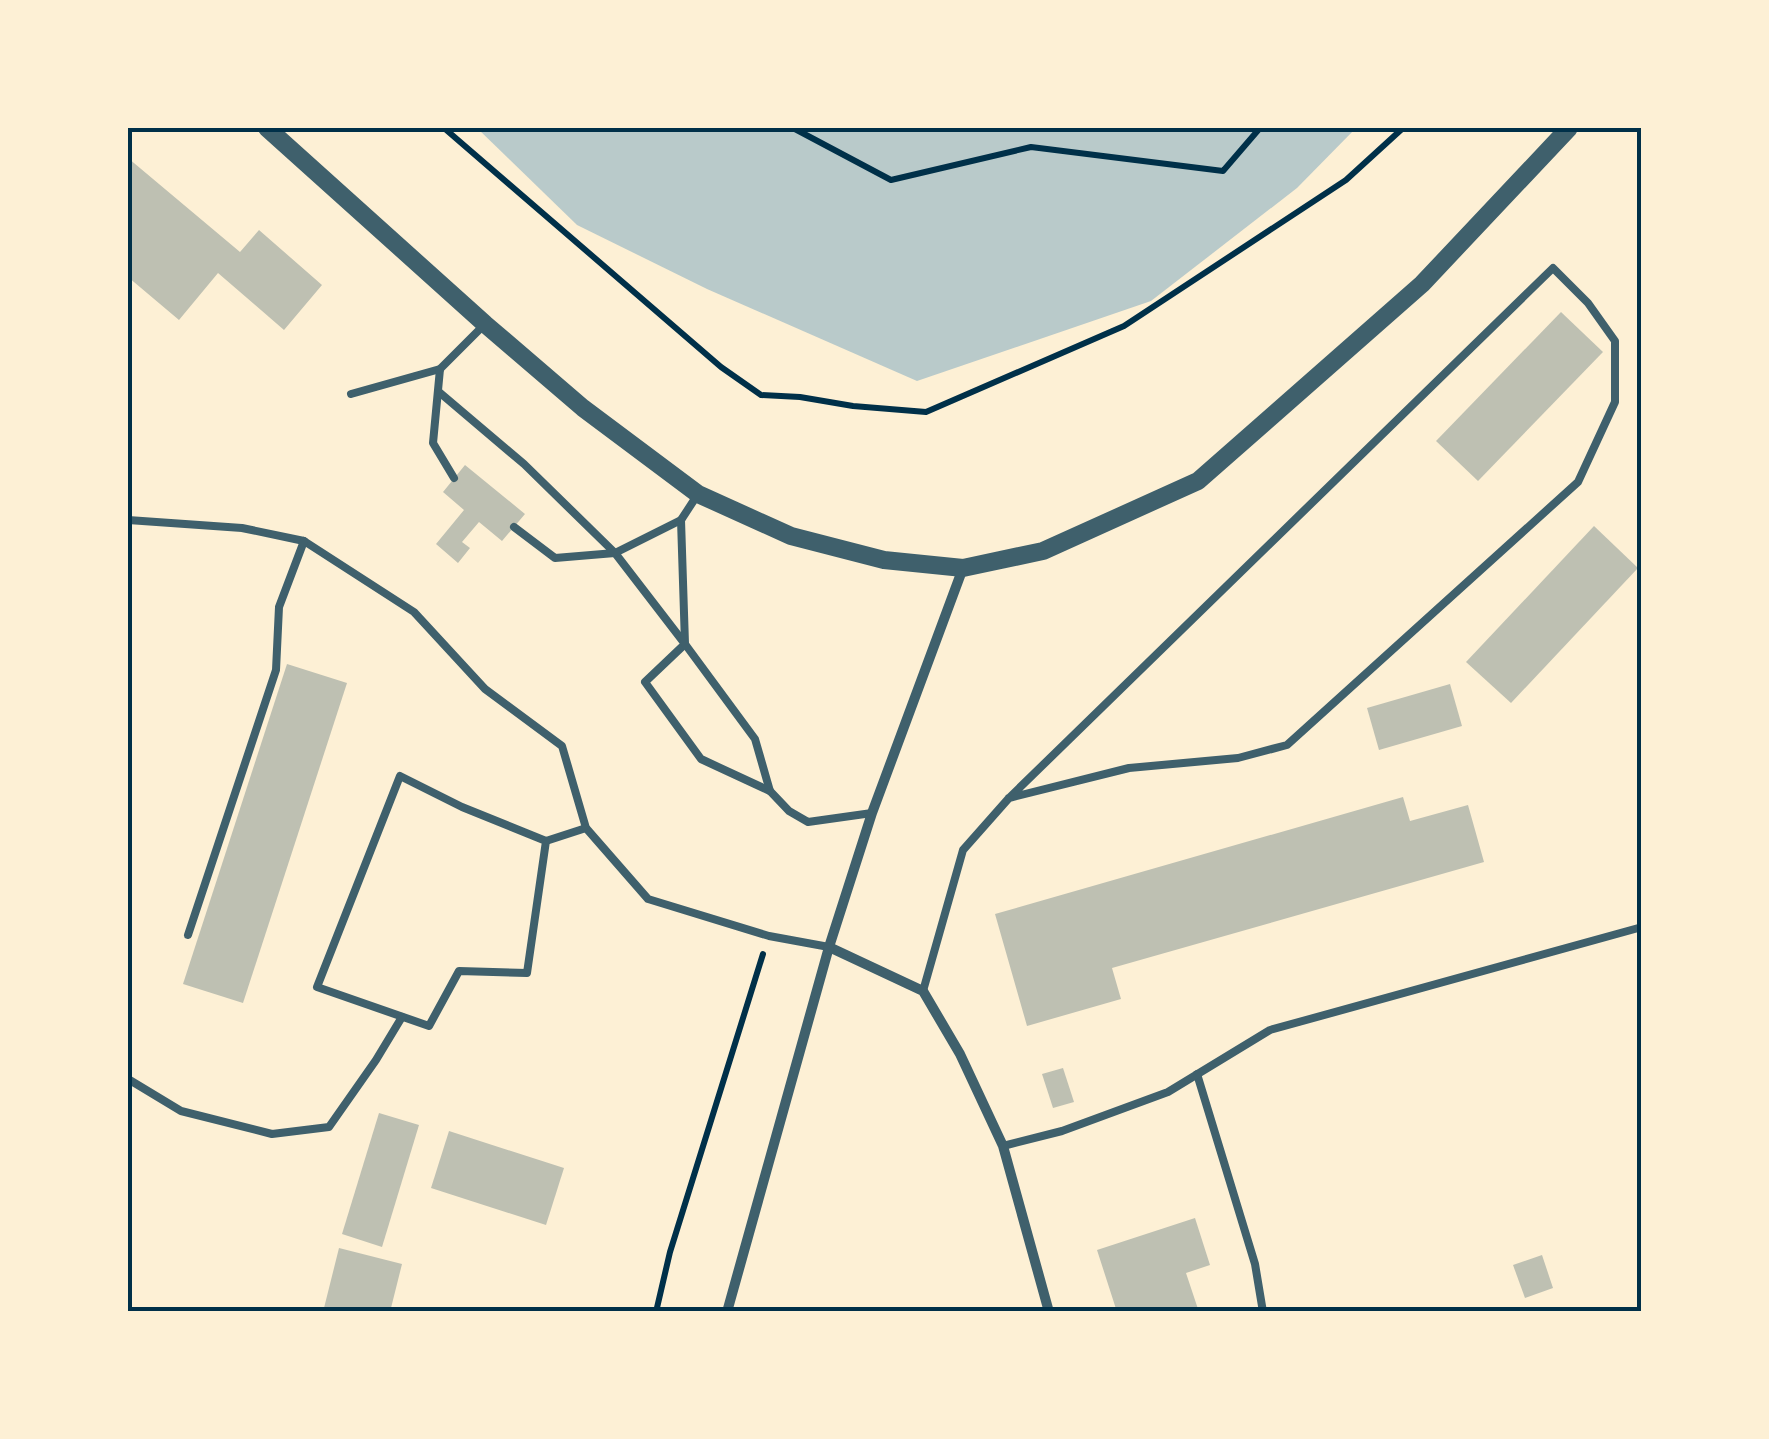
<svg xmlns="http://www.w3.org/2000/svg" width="1769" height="1439" font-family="Ubuntu,sans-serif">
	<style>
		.green { fill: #b9caca }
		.building { fill: #bec0b2 }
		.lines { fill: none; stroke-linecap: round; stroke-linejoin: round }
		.path { stroke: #003049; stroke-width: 6 }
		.service { stroke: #3f606c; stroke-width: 8 }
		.minor { stroke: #3f606c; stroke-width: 10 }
		.tertiary { stroke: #3f606c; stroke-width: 18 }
		.neatline { fill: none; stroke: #003049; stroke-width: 4 }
	</style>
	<rect width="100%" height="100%" fill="#fdf0d5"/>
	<path class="green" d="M477,128H1356L1297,188L1151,301L917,381L707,289L577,225Z"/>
	<g class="building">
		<path d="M128,158L240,252L259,230L322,285L284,330L218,273L179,320L128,277Z"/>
		<path d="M1561,312L1603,352L1478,481L1436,441Z"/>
		<path d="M465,465L525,514L502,541L479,522L462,542L470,548L458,563L436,544L464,510L443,492Z"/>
		<path d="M1594,526L1638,568L1511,703L1466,662Z"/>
		<path d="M287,664L347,683L243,1003L183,984Z"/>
		<path d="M1450,684L1462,726L1379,750L1367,708Z"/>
		<path d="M1403,797L1410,821L1468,805L1484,862L1112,968L1121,999L1027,1026L995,914Z"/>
		<path d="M1063,1068L1074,1102L1053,1108L1042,1074Z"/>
		<path d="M379,1113L419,1125L382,1247L342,1234Z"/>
		<path d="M449,1131L564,1168L546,1225L431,1188Z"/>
		<path d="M1195,1218L1210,1265L1186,1273L1199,1312H1117L1097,1250Z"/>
		<path d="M339,1248L402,1264L390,1312H323Z"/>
		<path d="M1542,1255L1553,1288L1525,1298L1513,1265Z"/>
	</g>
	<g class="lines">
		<g class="path">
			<path d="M444,128L721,367L761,395L800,397L853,406L926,412L1124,326L1346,180L1403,128"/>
			<path d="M793,128L891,180L1031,147L1223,171L1260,128"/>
			<path d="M656,1312L670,1252L763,954"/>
		</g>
		<g class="service">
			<path d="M439,392L524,464L615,553L685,644L645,682L701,759L770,791"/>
			<path d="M351,394L440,369"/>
			<path d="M454,478L433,443L440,369L485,324"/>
			<path d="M698,494L681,520L685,644L755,739L770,791L789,811L808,822L872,813"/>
			<path d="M128,520L242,528L304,541L414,612L485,689L562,746L586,828L648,899L769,936L829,947"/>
			<path d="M514,527L555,558L615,553L681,520"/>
			<path d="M546,841L527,973L459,971L429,1026L317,987L400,776L462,807L546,841L586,828"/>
			<path d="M188,935L276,670L279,607L304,541"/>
			<path d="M923,991L963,850L1009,798L1553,268L1588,303L1615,341V402L1578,482L1287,745L1238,758L1129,768L1009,798"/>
			<path d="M1197,1074L1255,1264L1263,1312"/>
			<path d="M128,1079L181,1111L272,1134L329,1127L376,1060L402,1017"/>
			<path d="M1003,1146L1062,1131L1168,1092L1270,1030L1642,927"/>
		</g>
		<g class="minor">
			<path d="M829,947L923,991L960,1054L1003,1146L1049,1312"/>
			<path d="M727,1312L829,947L872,813L963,568"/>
		</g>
		<path class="tertiary" d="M267,128L485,324L583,408L698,494L791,536L884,560L963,568L1043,551L1198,481L1422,284L1569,128"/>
	</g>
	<rect width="1769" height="1439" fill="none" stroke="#fdf0d5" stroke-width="260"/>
	<rect x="130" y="130" width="1509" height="1179" class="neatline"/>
</svg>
